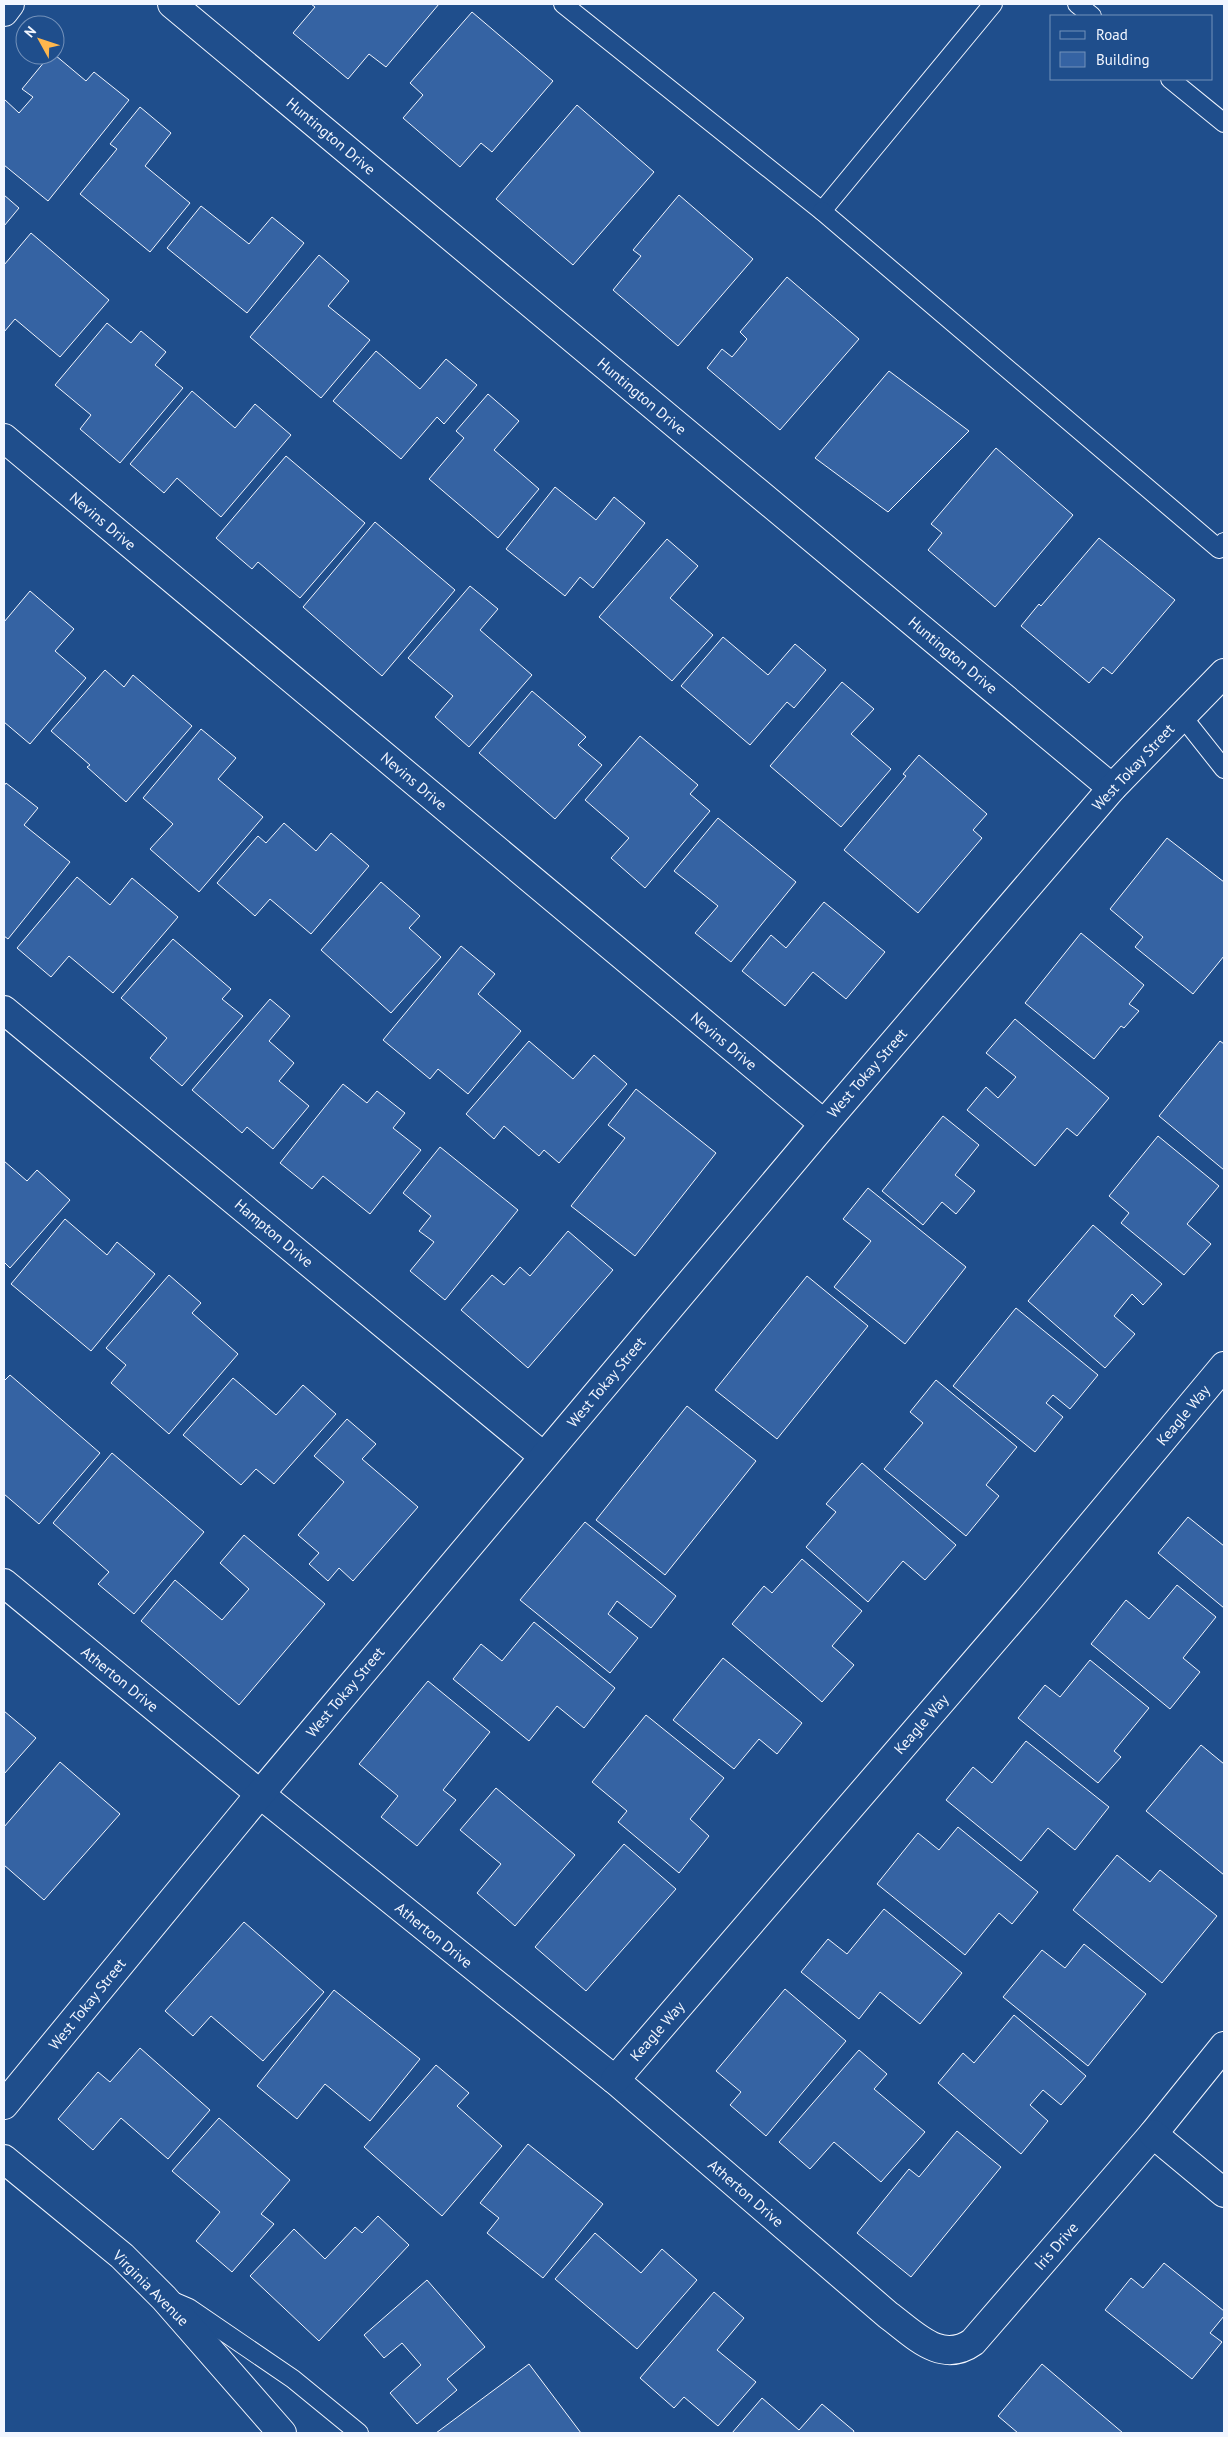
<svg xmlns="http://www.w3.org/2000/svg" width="1228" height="2437" font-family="'PT Sans',sans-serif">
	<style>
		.building { fill: #3563a3; stroke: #f2f6ff }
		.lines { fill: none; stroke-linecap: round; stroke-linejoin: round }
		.service-casing { stroke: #f2f6ff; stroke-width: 20 }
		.minor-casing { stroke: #f2f6ff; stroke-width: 30 }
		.service { stroke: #1f4e8c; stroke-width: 18 }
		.minor { stroke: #1f4e8c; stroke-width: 28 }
		.labels { text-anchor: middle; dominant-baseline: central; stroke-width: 4; stroke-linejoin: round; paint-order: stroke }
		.street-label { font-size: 15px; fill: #f2f6ff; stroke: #1f4e8c }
	</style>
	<rect width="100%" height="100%" fill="#1f4e8c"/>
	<g class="building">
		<path d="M311,4H439L386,67L369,54L348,79L293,33L315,7Z"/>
		<path d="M472,12L553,81L492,152L481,143L460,167L403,118L423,95L410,83Z"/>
		<path d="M50,55H55L86,81L94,72L129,100L48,201L4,165V99L19,113L33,97L22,89Z"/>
		<path d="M577,105L654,172L573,265L496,199Z"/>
		<path d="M140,107L171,133L145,166L190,203L150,252L80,194L117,149L110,144Z"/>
		<path d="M4,195L19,208L4,226Z"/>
		<path d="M679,195L753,259L678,346L613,290L641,256L633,250Z"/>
		<path d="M201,206L249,244L272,217L304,243L247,313L167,248Z"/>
		<path d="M31,233L109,300L60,357L15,319L4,332V265Z"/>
		<path d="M319,255L349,281L328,306L370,340L321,398L250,337Z"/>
		<path d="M787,277L859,339L780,430L707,368L722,349L732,357L747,339L740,332Z"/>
		<path d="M107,323L131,343L141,331L166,352L155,365L183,388L120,463L80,429L91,415L55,385Z"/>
		<path d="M376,351L420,389L446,359L477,385L444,424L437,417L401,459L333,401Z"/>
		<path d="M889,371L969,431L888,512L815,458Z"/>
		<path d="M192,391L235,428L255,404L291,435L221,517L177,478L164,493L130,464Z"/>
		<path d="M488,394L519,421L494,450L539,489L498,538L429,479L464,438L456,431Z"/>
		<path d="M996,448L1073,515L995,607L928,550L942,533L931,524Z"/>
		<path d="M286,456L365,523L300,598L258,562L252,569L216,538Z"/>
		<path d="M555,487L596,520L614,497L645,523L593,588L580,577L565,596L506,549Z"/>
		<path d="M375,522L455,590L382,676L303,607Z"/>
		<path d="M1099,538L1175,600L1112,674L1103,667L1089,683L1021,626L1039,604L1041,606Z"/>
		<path d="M667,539L698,566L670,598L713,635L672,681L599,617Z"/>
		<path d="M470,586L498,609L480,630L532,675L469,747L435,717L453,696L408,658Z"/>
		<path d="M30,591L74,629L55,651L86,678L30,744L4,722V622Z"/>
		<path d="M723,637L768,675L795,644L826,670L794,708L787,702L750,745L681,686Z"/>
		<path d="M105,670L124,687L133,675L192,726L126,802L87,767L90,765L51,731Z"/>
		<path d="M842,682L874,709L851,734L891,769L841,827L770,766Z"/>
		<path d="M532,691L586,737L578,745L602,765L555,819L479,753Z"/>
		<path d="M201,729L236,758L218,779L263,817L199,892L150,849L173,824L143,798Z"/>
		<path d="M640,736L698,785L690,794L710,811L645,888L611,858L629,838L585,800Z"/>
		<path d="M919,755L987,814L973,830L982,838L918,913L844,850L906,776L903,774Z"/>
		<path d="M6,783L38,808L24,825L70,862L8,939L4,936V786Z"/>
		<path d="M718,818L796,882L731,962L695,933L718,906L674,871Z"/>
		<path d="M284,823L316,851L331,833L369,866L311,934L270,899L255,916L217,883L258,836L266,843Z"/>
		<path d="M1167,838L1224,882V956L1193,994L1135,947L1143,937L1110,909Z"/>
		<path d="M77,877L110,905L132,878L178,917L113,993L69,956L51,977L17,948Z"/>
		<path d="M381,882L420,916L409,928L441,957L391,1013L321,950Z"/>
		<path d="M824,902L885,952L846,999L813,972L785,1006L742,971L771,935L786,948Z"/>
		<path d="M1081,933L1144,985L1129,1004L1139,1011L1124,1028L1121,1026L1094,1059L1025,1003Z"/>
		<path d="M173,939L231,989L222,999L243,1016L182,1086L150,1058L167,1038L121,998Z"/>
		<path d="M461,946L495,974L478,994L521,1031L468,1094L438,1069L430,1079L383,1040Z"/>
		<path d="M270,999L290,1016L269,1041L294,1063L279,1081L309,1106L273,1149L247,1127L242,1133L192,1090Z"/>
		<path d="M1015,1019L1109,1098L1077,1136L1067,1128L1035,1166L967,1110L986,1087L998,1098L1016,1077L986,1053Z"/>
		<path d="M529,1041L573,1079L594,1055L627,1084L559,1163L544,1150L539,1156L504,1126L494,1139L466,1114Z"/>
		<path d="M1220,1041L1224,1044V1170L1159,1116Z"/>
		<path d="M343,1084L367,1103L377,1091L405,1113L393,1128L421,1150L370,1214L323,1176L312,1189L280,1163Z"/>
		<path d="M636,1089L716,1153L635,1256L571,1206L625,1138L608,1125Z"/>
		<path d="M943,1116L979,1145L955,1175L975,1191L956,1214L942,1202L923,1225L882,1191Z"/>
		<path d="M1158,1136L1219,1186L1187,1224L1211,1244L1184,1275L1121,1223L1129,1213L1109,1196Z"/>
		<path d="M440,1147L518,1210L445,1300L410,1271L434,1242L419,1231L431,1216L403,1193Z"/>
		<path d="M4,1161L27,1181L37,1170L70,1200L10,1268L4,1262Z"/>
		<path d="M868,1188L966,1267L905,1344L834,1287L871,1241L843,1219Z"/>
		<path d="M65,1219L107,1255L117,1242L155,1274L91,1351L11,1284Z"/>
		<path d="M1093,1225L1162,1284L1143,1305L1132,1294L1114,1316L1135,1334L1105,1368L1028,1301Z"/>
		<path d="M568,1231L613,1270L528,1368L461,1310L492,1275L504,1285L520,1267L530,1276Z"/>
		<path d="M169,1275L201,1303L192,1313L238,1354L169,1434L111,1383L126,1365L106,1348Z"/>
		<path d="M807,1276L868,1326L777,1439L715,1390Z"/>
		<path d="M1016,1308L1098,1375L1070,1409L1053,1395L1046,1403L1063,1417L1035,1452L953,1386Z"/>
		<path d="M10,1375L100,1453L39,1524L4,1494V1381Z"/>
		<path d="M233,1378L276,1415L303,1385L336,1414L274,1484L256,1469L241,1485L183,1435Z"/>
		<path d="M936,1380L1017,1447L986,1485L999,1496L966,1536L884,1469L923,1423L910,1412Z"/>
		<path d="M687,1406L756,1461L665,1575L596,1520Z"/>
		<path d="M347,1419L376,1444L362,1459L418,1507L353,1581L339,1568L328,1581L309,1564L319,1553L298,1535L344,1482L314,1456Z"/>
		<path d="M112,1453L204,1532L134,1614L98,1584L109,1572L53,1523Z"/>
		<path d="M862,1463L956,1545L925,1580L903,1561L868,1602L806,1547L836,1512L826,1504Z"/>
		<path d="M1188,1517L1224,1546V1608L1158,1553Z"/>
		<path d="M585,1522L676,1596L651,1628L617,1601L608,1614L638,1638L610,1673L520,1600Z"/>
		<path d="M244,1535L325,1604L239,1705L141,1621L175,1580L222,1620L249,1589L220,1563Z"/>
		<path d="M802,1559L862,1611L832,1646L854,1665L822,1702L732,1624L764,1586L772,1593Z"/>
		<path d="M1177,1585L1216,1617L1183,1658L1200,1672L1170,1709L1091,1644L1126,1600L1149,1619Z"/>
		<path d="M534,1622L615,1688L584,1728L557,1706L529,1741L453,1679L481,1644L502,1661Z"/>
		<path d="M723,1658L802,1723L777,1754L759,1739L734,1769L673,1720Z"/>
		<path d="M1090,1660L1149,1708L1114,1751L1121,1757L1098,1783L1018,1718L1045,1685L1060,1697Z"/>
		<path d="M428,1681L490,1732L443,1790L456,1800L417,1846L381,1817L398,1796L359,1764Z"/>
		<path d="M4,1711L36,1738L4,1774Z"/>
		<path d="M646,1715L724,1778L690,1819L709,1836L679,1873L618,1822L627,1811L592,1782Z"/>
		<path d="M1026,1741L1109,1807L1075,1850L1048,1828L1021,1861L946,1800L973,1767L992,1783Z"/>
		<path d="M1201,1745L1224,1764V1875L1146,1811Z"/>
		<path d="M60,1762L120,1814L44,1900L4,1865V1827Z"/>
		<path d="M496,1788L575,1855L515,1926L477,1893L501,1864L460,1830Z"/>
		<path d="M958,1827L1038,1892L1012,1924L999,1913L965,1955L877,1884L918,1833L939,1850Z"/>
		<path d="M624,1844L676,1889L586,1991L535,1947Z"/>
		<path d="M1117,1855L1150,1882L1160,1870L1217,1916L1162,1983L1073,1910Z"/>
		<path d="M884,1909L962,1973L920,2024L880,1992L859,2019L801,1972L828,1939L847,1954Z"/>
		<path d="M244,1922L324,1992L263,2061L211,2016L193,2036L165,2011Z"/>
		<path d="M1084,1944L1146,1994L1088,2066L1003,1997L1042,1950L1065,1968Z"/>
		<path d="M785,1989L846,2041L766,2136L730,2105L741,2092L716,2071Z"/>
		<path d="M334,1990L420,2059L370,2121L325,2084L297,2119L257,2086Z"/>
		<path d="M1014,2015L1086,2076L1061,2105L1043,2090L1030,2105L1048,2121L1021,2154L938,2083L963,2053L974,2063Z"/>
		<path d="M140,2048L210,2110L168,2159L121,2118L93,2150L58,2119L98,2072L110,2082Z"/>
		<path d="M859,2050L887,2074L874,2089L925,2132L881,2182L834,2142L810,2169L779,2142Z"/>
		<path d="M436,2065L469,2093L457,2106L502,2146L442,2216L364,2147Z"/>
		<path d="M219,2118L290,2180L261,2214L274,2224L232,2272L196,2241L220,2212L172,2171Z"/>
		<path d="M957,2131L1001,2167L911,2277L857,2233L909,2169L919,2177Z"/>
		<path d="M528,2144L603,2204L543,2278L487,2233L499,2218L480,2203Z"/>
		<path d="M378,2216L409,2245L319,2341L250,2276L294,2229L325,2259L355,2227L362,2233Z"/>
		<path d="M595,2233L641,2273L662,2249L697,2280L637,2349L555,2279Z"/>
		<path d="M1164,2263L1224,2311V2316L1210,2333L1222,2342L1192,2379L1105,2310L1131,2278L1143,2288Z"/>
		<path d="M427,2280L485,2347L447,2379L457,2390L417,2424L390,2393L421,2365L402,2343L384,2358L364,2335Z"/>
		<path d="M714,2292L744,2318L717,2350L756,2382L718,2426L684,2397L674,2408L640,2378Z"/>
		<path d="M529,2364L581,2433H436Z"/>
		<path d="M1042,2364L1123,2433H1018L998,2416Z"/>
		<path d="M762,2398L799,2430L822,2404L854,2431L853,2433H732Z"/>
	</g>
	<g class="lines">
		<defs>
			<g id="service">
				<path d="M563,4L822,211L993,4"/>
				<path d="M1077,4L1092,16"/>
				<path d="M1170,79L1224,123"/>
				<path d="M822,211L1219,549L1224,542"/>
				<path d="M1182,716L1224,769"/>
				<path d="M175,2302L189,2308L293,2379L359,2433"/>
			</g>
			<g id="minor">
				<path d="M172,4L1112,788"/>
				<path d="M4,12L10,4"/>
				<path d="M4,438L824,1124"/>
				<path d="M4,1010L543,1456"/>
				<path d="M4,1583L260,1794L615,2080L888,2315C914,2334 941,2365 973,2342L1153,2134L1224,2046"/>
				<path d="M615,2080L1031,1597L1224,1366"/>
				<path d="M4,2105L260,1794L824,1124L1112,788L1224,673"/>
				<path d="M1153,2134L1224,2193"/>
				<path d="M4,2159L122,2256L164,2298L282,2433"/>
			</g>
		</defs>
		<use href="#service" class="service-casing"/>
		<use href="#minor" class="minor-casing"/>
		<use href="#service" class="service"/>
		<use href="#minor" class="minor"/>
	</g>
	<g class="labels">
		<g class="street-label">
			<text transform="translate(331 136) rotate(40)">Huntington Drive</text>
			<text transform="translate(642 396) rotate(40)">Huntington Drive</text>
			<text transform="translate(103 521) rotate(40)">Nevins Drive</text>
			<text transform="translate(953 655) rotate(40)">Huntington Drive</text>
			<text transform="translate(1133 767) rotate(-47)">West Tokay Street</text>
			<text transform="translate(414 781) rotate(40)">Nevins Drive</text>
			<text transform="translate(724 1041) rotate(40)">Nevins Drive</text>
			<text transform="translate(867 1073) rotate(-49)">West Tokay Street</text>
			<text transform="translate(274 1233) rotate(40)">Hampton Drive</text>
			<text transform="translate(606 1382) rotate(-50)">West Tokay Street</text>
			<text transform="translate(1183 1415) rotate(-50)">Keagle Way</text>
			<text transform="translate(120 1679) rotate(39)">Atherton Drive</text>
			<text transform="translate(345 1692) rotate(-50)">West Tokay Street</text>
			<text transform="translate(921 1724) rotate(-49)">Keagle Way</text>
			<text transform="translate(434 1935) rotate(39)">Atherton Drive</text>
			<text transform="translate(87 2004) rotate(-51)">West Tokay Street</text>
			<text transform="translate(657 2031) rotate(-49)">Keagle Way</text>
			<text transform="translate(746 2193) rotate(41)">Atherton Drive</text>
			<text transform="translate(1056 2246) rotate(-49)">Iris Drive</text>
			<text transform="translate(151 2288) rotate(45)">Virginia Avenue</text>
		</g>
	</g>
	<rect width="1228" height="2437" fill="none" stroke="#f2f6ff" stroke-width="10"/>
	<rect x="1050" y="15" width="162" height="65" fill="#1f4e8c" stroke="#7391ba"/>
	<rect x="1060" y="31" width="25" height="8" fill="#1f4e8c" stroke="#7391ba"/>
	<text x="1096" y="40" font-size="15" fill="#f2f6ff">Road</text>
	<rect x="1060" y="52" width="25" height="15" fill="#3563a3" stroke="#7391ba"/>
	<text x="1096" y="65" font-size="15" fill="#f2f6ff">Building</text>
	<g transform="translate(40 40) rotate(310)"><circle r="24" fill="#1f4e8c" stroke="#7391ba"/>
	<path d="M0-4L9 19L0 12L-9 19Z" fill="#ffb74d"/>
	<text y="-8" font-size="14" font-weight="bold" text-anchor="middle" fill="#f2f6ff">N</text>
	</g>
</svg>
